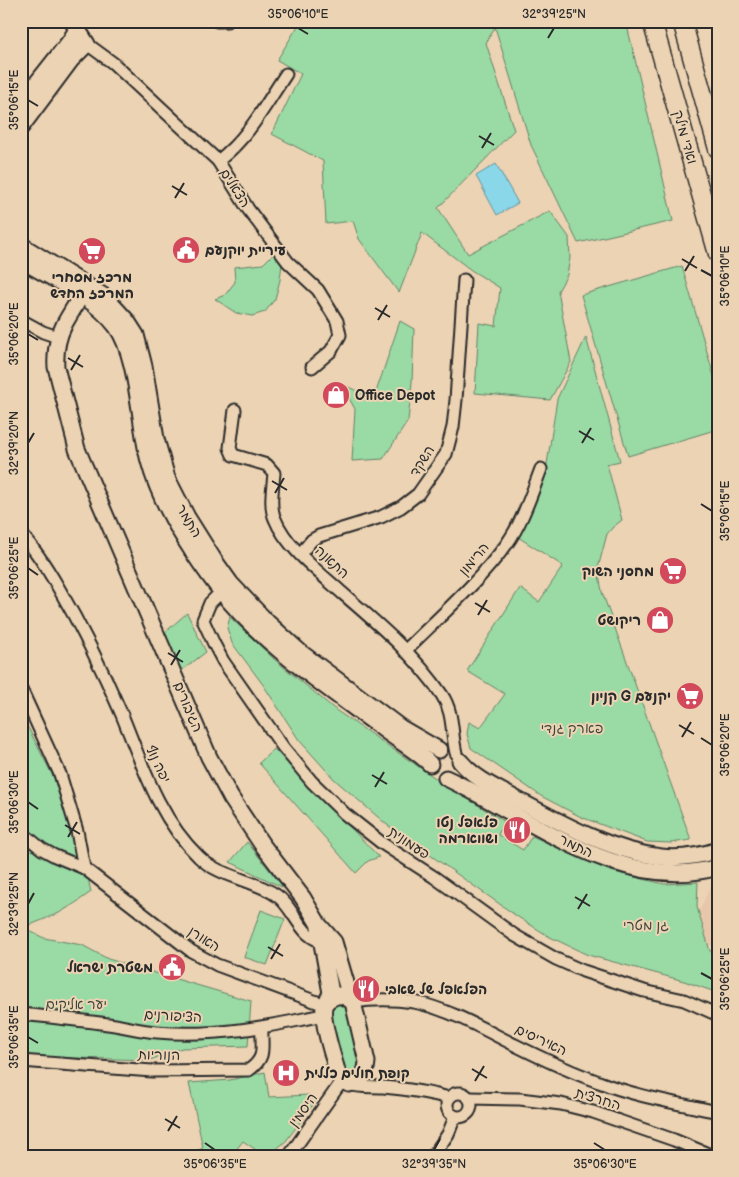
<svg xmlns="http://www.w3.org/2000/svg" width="739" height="1177" font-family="'Balsamiq Sans','Playpen Sans Hebrew',sans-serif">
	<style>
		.built { fill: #e7c6a9 }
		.green { fill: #9adaa4; stroke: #628268 }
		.water { fill: #8ad7e9; stroke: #64929d }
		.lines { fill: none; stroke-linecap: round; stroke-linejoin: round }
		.street-casing { stroke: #2b2b2b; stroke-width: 15 }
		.secondary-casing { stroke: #2b2b2b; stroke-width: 19 }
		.primary-casing { stroke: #2b2b2b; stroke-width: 21 }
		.street { stroke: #ecd3b3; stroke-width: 11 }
		.secondary { stroke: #ecd3b3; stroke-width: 15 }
		.primary { stroke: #ecd3b3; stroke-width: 18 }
		.ticks { fill: none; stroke: #2b2b2b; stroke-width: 2 }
		.labels { text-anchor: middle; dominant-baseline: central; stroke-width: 4; stroke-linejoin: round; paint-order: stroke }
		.street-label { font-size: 14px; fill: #2b2b2b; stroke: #ecd3b3 }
		.poi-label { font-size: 14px; font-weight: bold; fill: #2b2b2b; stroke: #ecd3b3; text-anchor: end }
		.park-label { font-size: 14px; fill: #3c453d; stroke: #ecd3b3 }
		.neatline { fill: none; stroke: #2b2b2b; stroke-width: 2 }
		.ticks-label { font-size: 12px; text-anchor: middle; fill: #2b2b2b }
	</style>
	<rect width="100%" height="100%" fill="#ecd3b3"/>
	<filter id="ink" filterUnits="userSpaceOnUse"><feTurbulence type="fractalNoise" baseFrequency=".02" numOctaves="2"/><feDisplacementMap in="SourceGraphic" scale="10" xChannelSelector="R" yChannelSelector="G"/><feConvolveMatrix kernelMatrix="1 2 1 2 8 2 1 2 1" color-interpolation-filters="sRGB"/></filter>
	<g filter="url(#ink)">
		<path class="built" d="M718,881V950L703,941L696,919L712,883Z"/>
		<g class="green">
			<path d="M301,21H626L673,221L578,243L531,145L495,27L486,43L514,130L438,208L468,254L550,211L569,237L570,258L567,275L558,291L571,362L550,400L475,393L479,323L496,326L500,288L471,270L422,233L399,293L359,239L353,221L326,224L323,161L272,134L301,74L277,60Z"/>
			<path d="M274,253L282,263L280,280L275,299L265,312L252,316L236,313L215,299L225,295L235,282L234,267L263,264Z"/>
			<path d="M682,266L718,390V429L628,456L581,295Z"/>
			<path d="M400,321L414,329L412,382L408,421L383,459L352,461L355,409L341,384L374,398Z"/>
			<path d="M586,337L620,461L607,464L622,520L613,527L607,534L598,568L602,592L691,840L671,843L647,842L581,817L541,796L471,748L467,734L469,722L480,728L505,694L467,671L520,588L539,602L563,566L518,537L547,464L557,399Z"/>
			<path d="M187,613L206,652L180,672L163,634Z"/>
			<path d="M230,617L274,659L337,711L453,790L504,821L498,835L523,850L532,836L610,871L664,884L698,882L697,907L710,951L718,955V993L684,981L588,955L550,937L518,917L386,824L334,779L299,740L264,686L232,643L227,628Z"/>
			<path d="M21,714L58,786L75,824L81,867L88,878L91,892L74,904L59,913L23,928L44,938L82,945L108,959L251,1001L248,1046L182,1048L150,1060L38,1057L21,1054Z"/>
			<path d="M274,749L379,857L368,861L356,873L259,763Z"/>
			<path d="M247,842L284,888L230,862Z"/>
			<path d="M261,910L285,919L267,965L244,957Z"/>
			<path d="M336,1002L348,1005L362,1063L358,1075L345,1077L328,1015L331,1005Z"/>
			<path d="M265,1072L269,1097L309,1095L315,1102L286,1141L268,1156H265L243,1141L231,1156H184L203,1148L189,1083L230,1080Z"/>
		</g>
		<path class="water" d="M496,164L518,203L497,215L476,176Z"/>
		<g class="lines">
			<defs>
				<g id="street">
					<path d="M217,21H227"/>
					<path d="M87,44L113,63L218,161L248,209L288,262L318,290L337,321L340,335L331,351L312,367"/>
					<path d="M218,161C249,137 264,107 286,74"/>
					<path d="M21,320L43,332L58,337"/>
					<path d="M235,410L230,448L233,455L267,465L274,473C273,487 269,506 275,519C286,547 319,572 341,592C377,623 415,655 442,695C454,713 451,733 456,753"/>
					<path d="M21,534C36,550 47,568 58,587C82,628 103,671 122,715C142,764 159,819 199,857C219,877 253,879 276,895C295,907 300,941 327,942"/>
					<path d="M300,554L312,540L319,536L381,517L401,507L418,494L446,454L453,427L456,400L464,280"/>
					<path d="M226,587L210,603L203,620L214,644L223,661L283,747L312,782L345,814L383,844L434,877L514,935L556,959L583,971L644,991L684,1000L718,1015"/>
					<path d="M405,651C439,617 477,584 506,545C522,523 531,495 541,469"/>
					<path d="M21,689L60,774L77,831L84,868"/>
					<path d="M21,832L42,849L55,856L84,868L191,951L217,965L325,1005"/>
					<path d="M353,1002C373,999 394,999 414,1002C449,1009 483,1029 515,1045C543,1059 571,1072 599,1082C637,1097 678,1103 718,1112"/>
					<path d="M21,1014C50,1017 79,1020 108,1024C124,1026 141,1031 157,1032C214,1037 267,1027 323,1015"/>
					<path d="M21,1061L152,1071L249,1070C267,1057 261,1048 262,1028"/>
					<path d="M349,1084C360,1088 371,1086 383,1087C405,1089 428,1092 449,1098"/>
					<circle cx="459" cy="1105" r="12"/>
					<path d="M470,1098L520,1099L561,1104L593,1112L674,1140L713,1156"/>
					<path d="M289,1156L342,1081"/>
					<path d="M433,1156L448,1134L455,1117"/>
				</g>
				<g id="secondary">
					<path d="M21,103L70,41L77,29"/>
					<path d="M21,127L71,60L87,44L72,21"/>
					<path d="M21,245L105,297L127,321L136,335L144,366L156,439L167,478L187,517L214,560L231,584L267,622L300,652L401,728L439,750"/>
					<path d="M21,260C53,279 93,296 116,326C138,355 139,424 149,461C161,506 189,549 217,586C261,643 322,684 379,726C395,739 416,750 430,764"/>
					<path d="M83,283C81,301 72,309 64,325C57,339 55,352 56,367L77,449L209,757L231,798L261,843L303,898L319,925L334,942L351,1000"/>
					<path d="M460,761C475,779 496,788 516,799C561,823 610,851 661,857C680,859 700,856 718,850"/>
					<path d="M446,778C528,816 622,895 718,867"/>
					<path d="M319,927L331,993L326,1003"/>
					<path d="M339,995L347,998L353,1002L367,1062C366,1075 361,1081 349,1084L342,1081L338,1074C334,1059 319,1016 325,1003C328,999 334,997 339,995Z"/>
				</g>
				<g id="primary">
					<path d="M652,21L718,254"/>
					<path d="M682,21L718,149"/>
				</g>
			</defs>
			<use href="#street" class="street-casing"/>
			<use href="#secondary" class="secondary-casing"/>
			<use href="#primary" class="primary-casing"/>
			<use href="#street" class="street"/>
			<use href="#secondary" class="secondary"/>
			<use href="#primary" class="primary"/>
		</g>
	</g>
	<path class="ticks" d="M298,28L308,34M548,38L554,28M28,100L38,106M479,136L494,145M482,148L491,133M172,186L187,195M175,198L184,183M682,259L697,268M701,270L712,276M685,271L694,256M375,308L390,317M378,320L387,305M28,334L38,340M68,358L83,367M71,370L80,355M579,431L594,440M28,443L34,433M582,443L591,428M272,481L287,490M275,493L284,478M701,504L712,511M28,568L38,575M475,603L490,612M478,615L487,600M168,653L183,662M171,665L180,650M679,725L694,734M682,737L691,722M701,738L712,745M372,775L387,784M375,787L384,772M28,802L38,809M65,825L80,834M68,837L77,822M575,897L590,906M28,904L34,893M578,909L587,894M268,947L283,956M271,959L280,944M701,973L712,979M28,1037L38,1043M472,1069L487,1078M475,1081L484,1066M165,1119L180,1128M168,1131L177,1116M205,1143L215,1150M594,1143L605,1150M434,1150L440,1139"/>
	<defs>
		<symbol id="civic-disc" viewBox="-11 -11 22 22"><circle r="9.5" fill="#d1495b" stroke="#ecd3b3"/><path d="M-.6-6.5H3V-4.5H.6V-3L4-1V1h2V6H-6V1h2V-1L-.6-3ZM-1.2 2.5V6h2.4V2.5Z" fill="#fff"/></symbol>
		<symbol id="supermarket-disc" viewBox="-11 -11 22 22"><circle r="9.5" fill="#d1495b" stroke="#ecd3b3"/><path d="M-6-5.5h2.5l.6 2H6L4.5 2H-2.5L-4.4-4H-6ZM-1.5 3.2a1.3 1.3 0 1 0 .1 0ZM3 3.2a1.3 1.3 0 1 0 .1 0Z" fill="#fff"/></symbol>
		<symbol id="shop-disc" viewBox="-11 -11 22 22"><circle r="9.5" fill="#d1495b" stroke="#ecd3b3"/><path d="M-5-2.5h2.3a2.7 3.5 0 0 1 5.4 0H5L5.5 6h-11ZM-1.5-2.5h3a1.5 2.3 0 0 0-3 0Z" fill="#fff"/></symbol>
		<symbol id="restaurant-disc" viewBox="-11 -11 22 22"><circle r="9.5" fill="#d1495b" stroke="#ecd3b3"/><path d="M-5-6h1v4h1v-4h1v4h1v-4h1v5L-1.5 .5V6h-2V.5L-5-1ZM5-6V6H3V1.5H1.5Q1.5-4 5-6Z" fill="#fff"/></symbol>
		<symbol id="hospital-disc" viewBox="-11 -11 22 22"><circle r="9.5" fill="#d1495b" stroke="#ecd3b3"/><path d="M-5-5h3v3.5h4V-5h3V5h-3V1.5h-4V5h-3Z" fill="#fff"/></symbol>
	</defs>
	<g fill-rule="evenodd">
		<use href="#civic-disc" x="170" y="234" width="32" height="32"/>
		<use href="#supermarket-disc" x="76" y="235" width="32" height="32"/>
		<use href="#shop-disc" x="320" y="379" width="32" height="32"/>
		<use href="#supermarket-disc" x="657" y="555" width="32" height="32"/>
		<use href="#shop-disc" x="644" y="604" width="32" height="32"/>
		<use href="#supermarket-disc" x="674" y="680" width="32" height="32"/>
		<use href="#restaurant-disc" x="501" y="814" width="32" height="32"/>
		<use href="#civic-disc" x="156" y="951" width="32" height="32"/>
		<use href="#restaurant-disc" x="350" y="973" width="32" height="32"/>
		<use href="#hospital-disc" x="270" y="1057" width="32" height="32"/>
	</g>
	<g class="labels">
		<g class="street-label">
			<text transform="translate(685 137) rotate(74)">ואדי מילק</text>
			<text transform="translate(235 188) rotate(57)">הצאלים</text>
			<text transform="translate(422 461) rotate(-58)">השקד</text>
			<text transform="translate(189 521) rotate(59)">התמר</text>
			<text transform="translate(474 559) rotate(-50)">הרימון</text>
			<text transform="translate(332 562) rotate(43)">התאנה</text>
			<text transform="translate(188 707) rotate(67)">הגיבורים</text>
			<text transform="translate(158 764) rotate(65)">יפה נוף</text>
			<text transform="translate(409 843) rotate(34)">פעמונית</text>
			<text transform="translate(576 846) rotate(26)">התמר</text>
			<text transform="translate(204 939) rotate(32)">האורן</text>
			<text transform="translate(173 1016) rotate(3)">הציפורנים</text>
			<text transform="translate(541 1040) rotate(25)">האיריסים</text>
			<text transform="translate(159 1055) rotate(1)">הנוריות</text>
			<text transform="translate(598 1099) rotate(17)">החרצית</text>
			<text transform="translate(303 1110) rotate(-54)">היסמין</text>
		</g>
		<g class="poi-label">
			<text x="205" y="250" text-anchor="start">עיריית יוקנעם</text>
			<text x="92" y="277" text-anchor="middle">מרכז מסחרי<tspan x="92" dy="16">המרכז החדש</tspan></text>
			<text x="355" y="395" text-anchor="start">Office Depot</text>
			<text x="654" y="571">מחסני השוק</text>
			<text x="641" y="620">ריקושט</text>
			<text x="671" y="696">קניון G יקנעם</text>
			<text x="498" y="822">פלאפל נטו<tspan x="498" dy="16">ושווארמה</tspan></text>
			<text x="153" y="967">משטרת ישראל</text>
			<text x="385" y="989" text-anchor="start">הפלאפל של שאבי</text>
			<text x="305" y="1073" text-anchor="start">קופת חולים כללית</text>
		</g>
		<g class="park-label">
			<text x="572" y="728">פארק גנדי</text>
			<text x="646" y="925">גן מטרי</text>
			<text x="76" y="1004">יער אליקים</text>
		</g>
	</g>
	<rect width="739" height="1177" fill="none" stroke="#ecd3b3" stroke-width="55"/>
	<rect x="28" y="28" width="684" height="1122" class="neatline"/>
	<g class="ticks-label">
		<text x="298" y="18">35°06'10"E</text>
		<text x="554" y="18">32°39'25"N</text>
		<text transform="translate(14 100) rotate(-90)" y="4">35°06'15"E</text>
		<text transform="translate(725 276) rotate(-90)" y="4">35°06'10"E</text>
		<text transform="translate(14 334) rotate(-90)" y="4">35°06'20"E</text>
		<text transform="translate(14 443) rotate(-90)" y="4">32°39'20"N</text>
		<text transform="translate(725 511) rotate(-90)" y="4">35°06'15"E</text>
		<text transform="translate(14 568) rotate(-90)" y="4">35°06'25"E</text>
		<text transform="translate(725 745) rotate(-90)" y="4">35°06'20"E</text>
		<text transform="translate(14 802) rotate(-90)" y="4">35°06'30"E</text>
		<text transform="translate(14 904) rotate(-90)" y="4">32°39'25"N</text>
		<text transform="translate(725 979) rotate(-90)" y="4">35°06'25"E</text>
		<text transform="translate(14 1037) rotate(-90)" y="4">35°06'35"E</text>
		<text x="215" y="1168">35°06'35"E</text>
		<text x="434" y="1168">32°39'35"N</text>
		<text x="605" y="1168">35°06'30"E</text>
	</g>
</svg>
